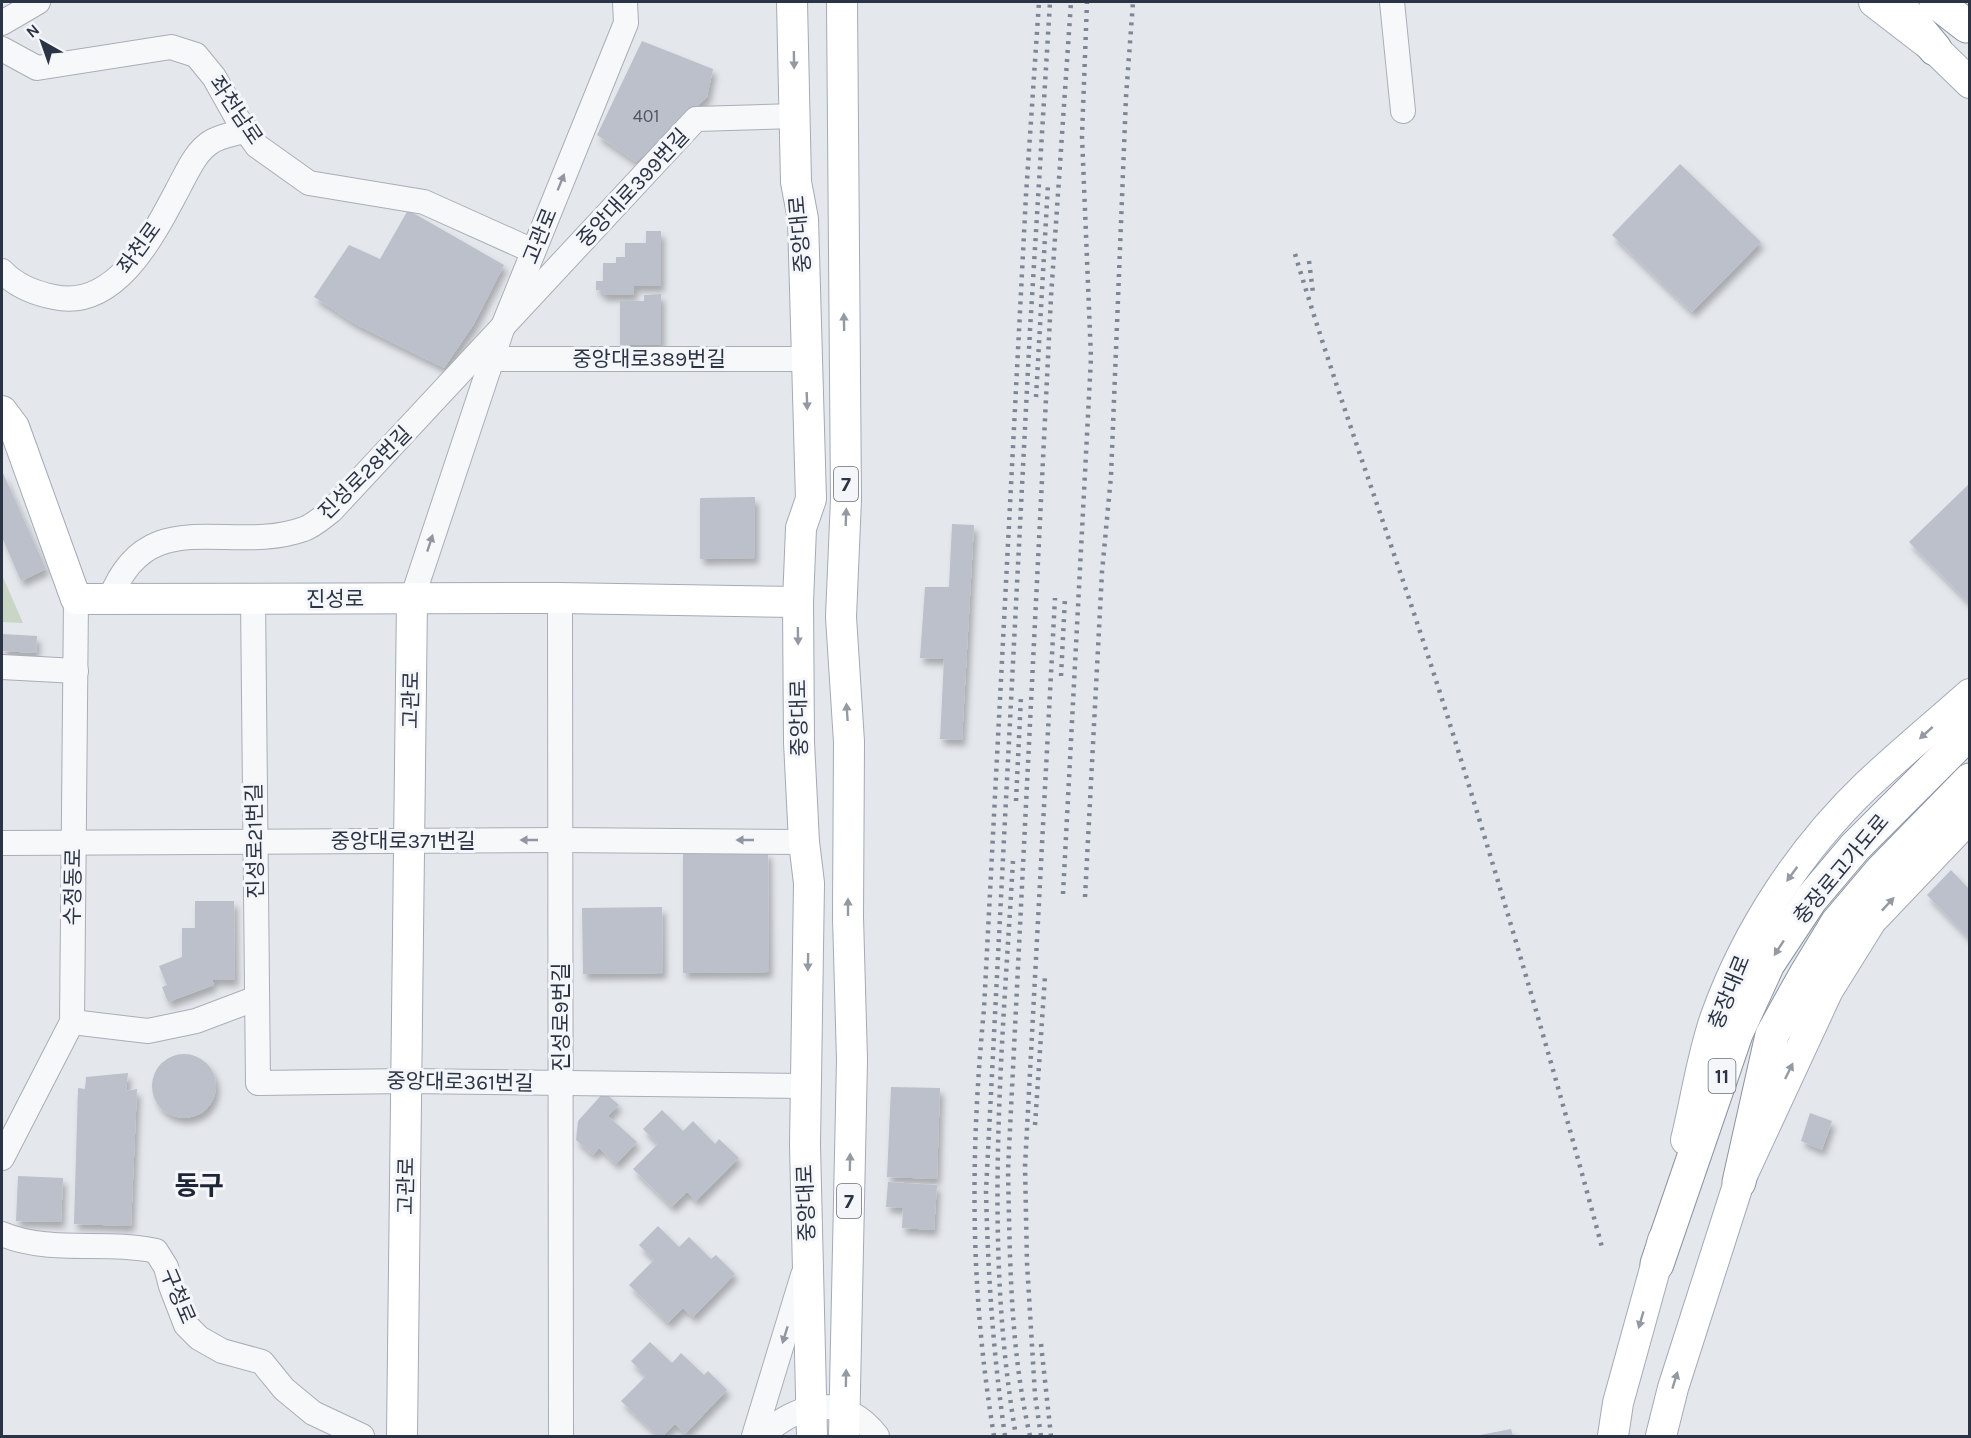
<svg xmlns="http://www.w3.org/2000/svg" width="1971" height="1438" font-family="Karla,'Noto Sans KR',sans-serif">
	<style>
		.green { fill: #c9d6c5 }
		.building { fill: #bbc0ca; filter: url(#shadow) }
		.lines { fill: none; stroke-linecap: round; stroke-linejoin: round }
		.minor-casing { stroke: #a9aeb7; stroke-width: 26 }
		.major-casing { stroke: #a3abb8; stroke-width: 32 }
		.highway-casing { stroke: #8b94a3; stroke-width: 35 }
		.minor { stroke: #f7f8fa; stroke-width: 24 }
		.major { stroke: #fff; stroke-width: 30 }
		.highway { stroke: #fff; stroke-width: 33 }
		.rail { stroke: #7d8696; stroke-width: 4.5; stroke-dasharray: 3 6; stroke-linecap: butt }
		.oneway { fill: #959aa2 }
		.oneway2 { fill: #9196a0 }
		.labels { text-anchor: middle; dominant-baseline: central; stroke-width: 6; stroke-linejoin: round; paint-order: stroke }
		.number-label { font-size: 18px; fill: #4f5766 }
		.shield { fill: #f4f6f9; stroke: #676e7b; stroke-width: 1.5 }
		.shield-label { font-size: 20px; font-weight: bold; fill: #2b3445 }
		.street-label { font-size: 21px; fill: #2b3445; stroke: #f4f6f9 }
		.district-label { font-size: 27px; font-weight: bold; fill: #1d2536; stroke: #f4f6f9 }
	</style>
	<defs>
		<filter id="shadow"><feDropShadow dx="3.5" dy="6" stdDeviation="3" flood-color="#0004"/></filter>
	</defs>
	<rect width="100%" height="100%" fill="#e4e7ec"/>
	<path class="green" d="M2,575L23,623L2,622Z"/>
	<g class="building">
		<path d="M642,41L713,69L707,97L636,162L597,135Z"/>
		<path d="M1680,164L1761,242L1692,312L1612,235Z"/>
		<path d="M408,210L504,265L474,324L444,368L357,325L314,297L349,245L380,259Z"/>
		<path d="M646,231H661V286H634V295H601V290H596V281H603V263H616V257H625V243H646Z"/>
		<path d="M661,294V345H620V301H644V295Z"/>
		<path d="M2,471L46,569L21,581L2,537Z"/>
		<path d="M1970,483V604L1909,542Z"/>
		<path d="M755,497V558L700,559V498Z"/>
		<path d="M952,524L974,525L962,740L940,739L944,659L920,658L925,587H949Z"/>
		<path d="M2,634L37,636L36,653L2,651Z"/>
		<path d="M768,852L769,972L683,973V853Z"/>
		<path d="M1951,870L1970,890V939L1927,895Z"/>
		<path d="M195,901H234L235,980H212L214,985L168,1002L162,987L167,985L159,966L182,957V928H195Z"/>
		<path d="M662,907L663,973L583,974L582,908Z"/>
		<circle cx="184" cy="1086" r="32"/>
		<path d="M128,1073L126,1091L137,1089L131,1226L74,1224L78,1088L85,1089L86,1077Z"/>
		<path d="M891,1087L940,1088L937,1179L887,1177Z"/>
		<path d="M604,1092L619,1105L608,1116L637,1142L616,1164L599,1148L593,1155L576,1140L578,1121Z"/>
		<path d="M662,1110L683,1131L693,1121L715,1144L719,1139L739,1158L696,1201L687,1192L672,1207L633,1169L658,1144L643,1129Z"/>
		<path d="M1810,1113L1832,1121L1822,1150L1801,1141Z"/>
		<path d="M18,1176L63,1178L61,1222L16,1221Z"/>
		<path d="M888,1182L937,1185L934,1230L902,1228L903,1208L886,1207Z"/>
		<path d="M658,1226L679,1247L689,1237L711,1259L716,1255L735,1274L693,1317L683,1308L668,1323L629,1285L654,1260L639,1245Z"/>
		<path d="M650,1342L672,1363L681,1353L704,1375L708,1371L727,1390L685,1434L675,1424L663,1436H658L621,1401L646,1376L631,1361Z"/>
		<path d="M1511,1429L1513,1436H1480V1435Z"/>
	</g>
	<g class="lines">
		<defs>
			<g id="minor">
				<path d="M1392,2L1403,111"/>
				<path d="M2,23L38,2"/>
				<path d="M2,49L37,68L171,47L196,55L214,77L237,118L257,146L309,183L424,202L533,251"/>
				<path d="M2,271C16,286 34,293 54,297C117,311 155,232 179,187C187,172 196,151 211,142C220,136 235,134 246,130"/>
				<path d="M491,359H806"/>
				<path d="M560,598L561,1436"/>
				<path d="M110,599C148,500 229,556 304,529C313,526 323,517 331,511L696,119L795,116"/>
				<path d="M253,599L258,1083L407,1081L806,1086"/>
				<path d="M412,599L502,329L626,23L625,2"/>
				<path d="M2,667L76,671"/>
				<path d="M2,843L560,840L804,842"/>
				<path d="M72,1022L148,1031L196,1021L257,998"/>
				<path d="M2,1158L72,1022L76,599"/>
				<path d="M2,1234C49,1254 106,1240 156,1251L166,1267L171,1286L186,1325L199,1338L222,1351L262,1362L284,1389L313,1413L362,1436"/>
				<path d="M754,1436L803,1275"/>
				<path d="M762,1436C799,1402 843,1393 877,1436"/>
			</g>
			<g id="major">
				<path d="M792,2L796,182L803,219L811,499L801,528L798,602L799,742L804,842L809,883L805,1145L812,1436"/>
				<path d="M842,2L846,499L841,617L849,742L848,917L852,1060L844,1436"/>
				<path d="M1874,2L1935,49L1970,83"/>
				<path d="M2,411L14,427L76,599L560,598L798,602"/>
				<path d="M1686,1140C1696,1100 1702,1055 1716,1016C1747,930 1801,848 1867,785C1900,754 1935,725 1970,694"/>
				<path d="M402,1436L412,599"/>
				<path d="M1613,1436L1618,1403L1663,1240"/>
				<path d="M1661,1436L1673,1388L1739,1182L1828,990L1871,921L1970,817"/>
			</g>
			<g id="highway">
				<path d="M1896,2L1935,49"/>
				<path d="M1936,2L1967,26"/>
				<path d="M1739,1182L1772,1035L1806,974L1837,923L1882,870L1970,780"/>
				<path d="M1657,1264L1736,1034L1768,964L1811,899L1855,847L1970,732"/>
			</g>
		</defs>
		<use href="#minor" class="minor-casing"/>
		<use href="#major" class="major-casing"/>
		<use href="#highway" class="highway-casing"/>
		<use href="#minor" class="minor"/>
		<use href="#major" class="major"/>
		<use href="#highway" class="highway"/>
		<g class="rail">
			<path d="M1295,254C1342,410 1399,562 1448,718C1503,894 1555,1072 1603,1251"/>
			<path d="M1309,261L1313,293"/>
			<path d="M1036,397L1048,184"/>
			<path d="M1061,676L1065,598"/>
			<path d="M1016,801L1021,696"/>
			<path d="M1013,861C1002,1052 983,1246 1016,1436"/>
			<path d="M1063,894L1091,358L1082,136L1087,2"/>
			<path d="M1085,897L1102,572L1111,476L1126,97L1133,2"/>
			<path d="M1035,1125L1045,976"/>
			<path d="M1041,1344L1051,1436"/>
			<path d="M994,1436C970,1291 970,1155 984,1009L1026,195L1039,2"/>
			<path d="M1005,1436C993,1353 988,1275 986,1191L1030,330L1050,2"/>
			<path d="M1030,1436C1010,1348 1010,1260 1008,1170L1051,297L1071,2"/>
			<path d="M1041,1436L1035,1395L1027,1263L1025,1167L1055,598"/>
		</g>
	</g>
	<defs><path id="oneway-solid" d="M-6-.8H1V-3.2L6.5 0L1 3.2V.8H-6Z" transform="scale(1.5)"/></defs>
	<g class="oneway">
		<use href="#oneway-solid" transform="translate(794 60) rotate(89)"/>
		<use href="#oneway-solid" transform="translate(844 322) rotate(-91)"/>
		<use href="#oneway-solid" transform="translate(807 401) rotate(88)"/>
		<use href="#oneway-solid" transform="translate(846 517) rotate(-88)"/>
		<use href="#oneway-solid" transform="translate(798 636) rotate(89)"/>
		<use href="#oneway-solid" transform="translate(847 712) rotate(-94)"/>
		<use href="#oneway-solid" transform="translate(1926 733) rotate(138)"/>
		<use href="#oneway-solid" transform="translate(1792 874) rotate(126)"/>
		<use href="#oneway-solid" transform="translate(1888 904) rotate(-47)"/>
		<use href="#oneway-solid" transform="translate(848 907) rotate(-90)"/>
		<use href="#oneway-solid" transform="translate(1779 948) rotate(123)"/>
		<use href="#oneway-solid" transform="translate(808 962) rotate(91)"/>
		<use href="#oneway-solid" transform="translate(1789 1071) rotate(-64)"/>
		<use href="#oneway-solid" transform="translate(850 1162) rotate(-89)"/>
		<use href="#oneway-solid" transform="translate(1641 1320) rotate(106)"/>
		<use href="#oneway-solid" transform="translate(846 1378) rotate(-89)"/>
		<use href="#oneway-solid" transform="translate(1675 1380) rotate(-73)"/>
	</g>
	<g class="oneway2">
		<use href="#oneway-solid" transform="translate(561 182) rotate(-68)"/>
		<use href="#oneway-solid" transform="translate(430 543) rotate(-72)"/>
		<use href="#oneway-solid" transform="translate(529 840) rotate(180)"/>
		<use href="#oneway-solid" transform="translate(745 840) rotate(-180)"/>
		<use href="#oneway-solid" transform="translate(785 1335) rotate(107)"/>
	</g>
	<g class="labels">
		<g class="number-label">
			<text x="646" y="116">401</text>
		</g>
		<g class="shield">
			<rect x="834" y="467" width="24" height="34" rx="4.5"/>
			<rect x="1708.5" y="1059" width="27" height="34" rx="4.5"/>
			<rect x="837" y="1184" width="24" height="34" rx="4.5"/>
		</g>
		<g class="shield-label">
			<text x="846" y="484">7</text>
			<text x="1722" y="1076">11</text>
			<text x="849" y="1201">7</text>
		</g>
		<g class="street-label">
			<text transform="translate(236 110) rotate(56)">좌천남로</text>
			<text transform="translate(633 188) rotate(-47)">중앙대로399번길</text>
			<text transform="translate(800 234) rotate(-95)">중앙대로</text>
			<text transform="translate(540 236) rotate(-68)">고관로</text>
			<text transform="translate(139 248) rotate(-54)">좌천로</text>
			<text x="649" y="359">중앙대로389번길</text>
			<text transform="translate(365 473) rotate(-45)">진성로28번길</text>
			<text x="335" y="599">진성로</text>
			<text transform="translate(411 700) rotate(-89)">고관로</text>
			<text transform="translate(799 718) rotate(-91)">중앙대로</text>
			<text transform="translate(255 841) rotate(-91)">진성로21번길</text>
			<text x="403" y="841">중앙대로371번길</text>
			<text transform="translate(1841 869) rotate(-50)">충장로고가도로</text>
			<text transform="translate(73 887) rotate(-89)">수정동로</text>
			<text transform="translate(1729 992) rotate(-68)">충장대로</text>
			<text transform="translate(561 1017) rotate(-90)">진성로9번길</text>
			<text transform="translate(460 1082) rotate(1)">중앙대로361번길</text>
			<text transform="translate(406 1186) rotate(-89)">고관로</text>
			<text transform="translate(806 1203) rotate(-92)">중앙대로</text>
			<text transform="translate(178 1296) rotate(67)">구청로</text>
		</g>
		<g class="district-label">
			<text x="199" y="1186">동구</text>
		</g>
	</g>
	<rect width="1971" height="1438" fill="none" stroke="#2b3445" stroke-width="6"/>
	<g transform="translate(42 42) rotate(320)" stroke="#f4f6f9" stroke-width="4.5" paint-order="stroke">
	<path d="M0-4.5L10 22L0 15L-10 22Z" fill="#2b3445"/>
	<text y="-9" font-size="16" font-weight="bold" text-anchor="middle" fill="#2b3445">N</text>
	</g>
</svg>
